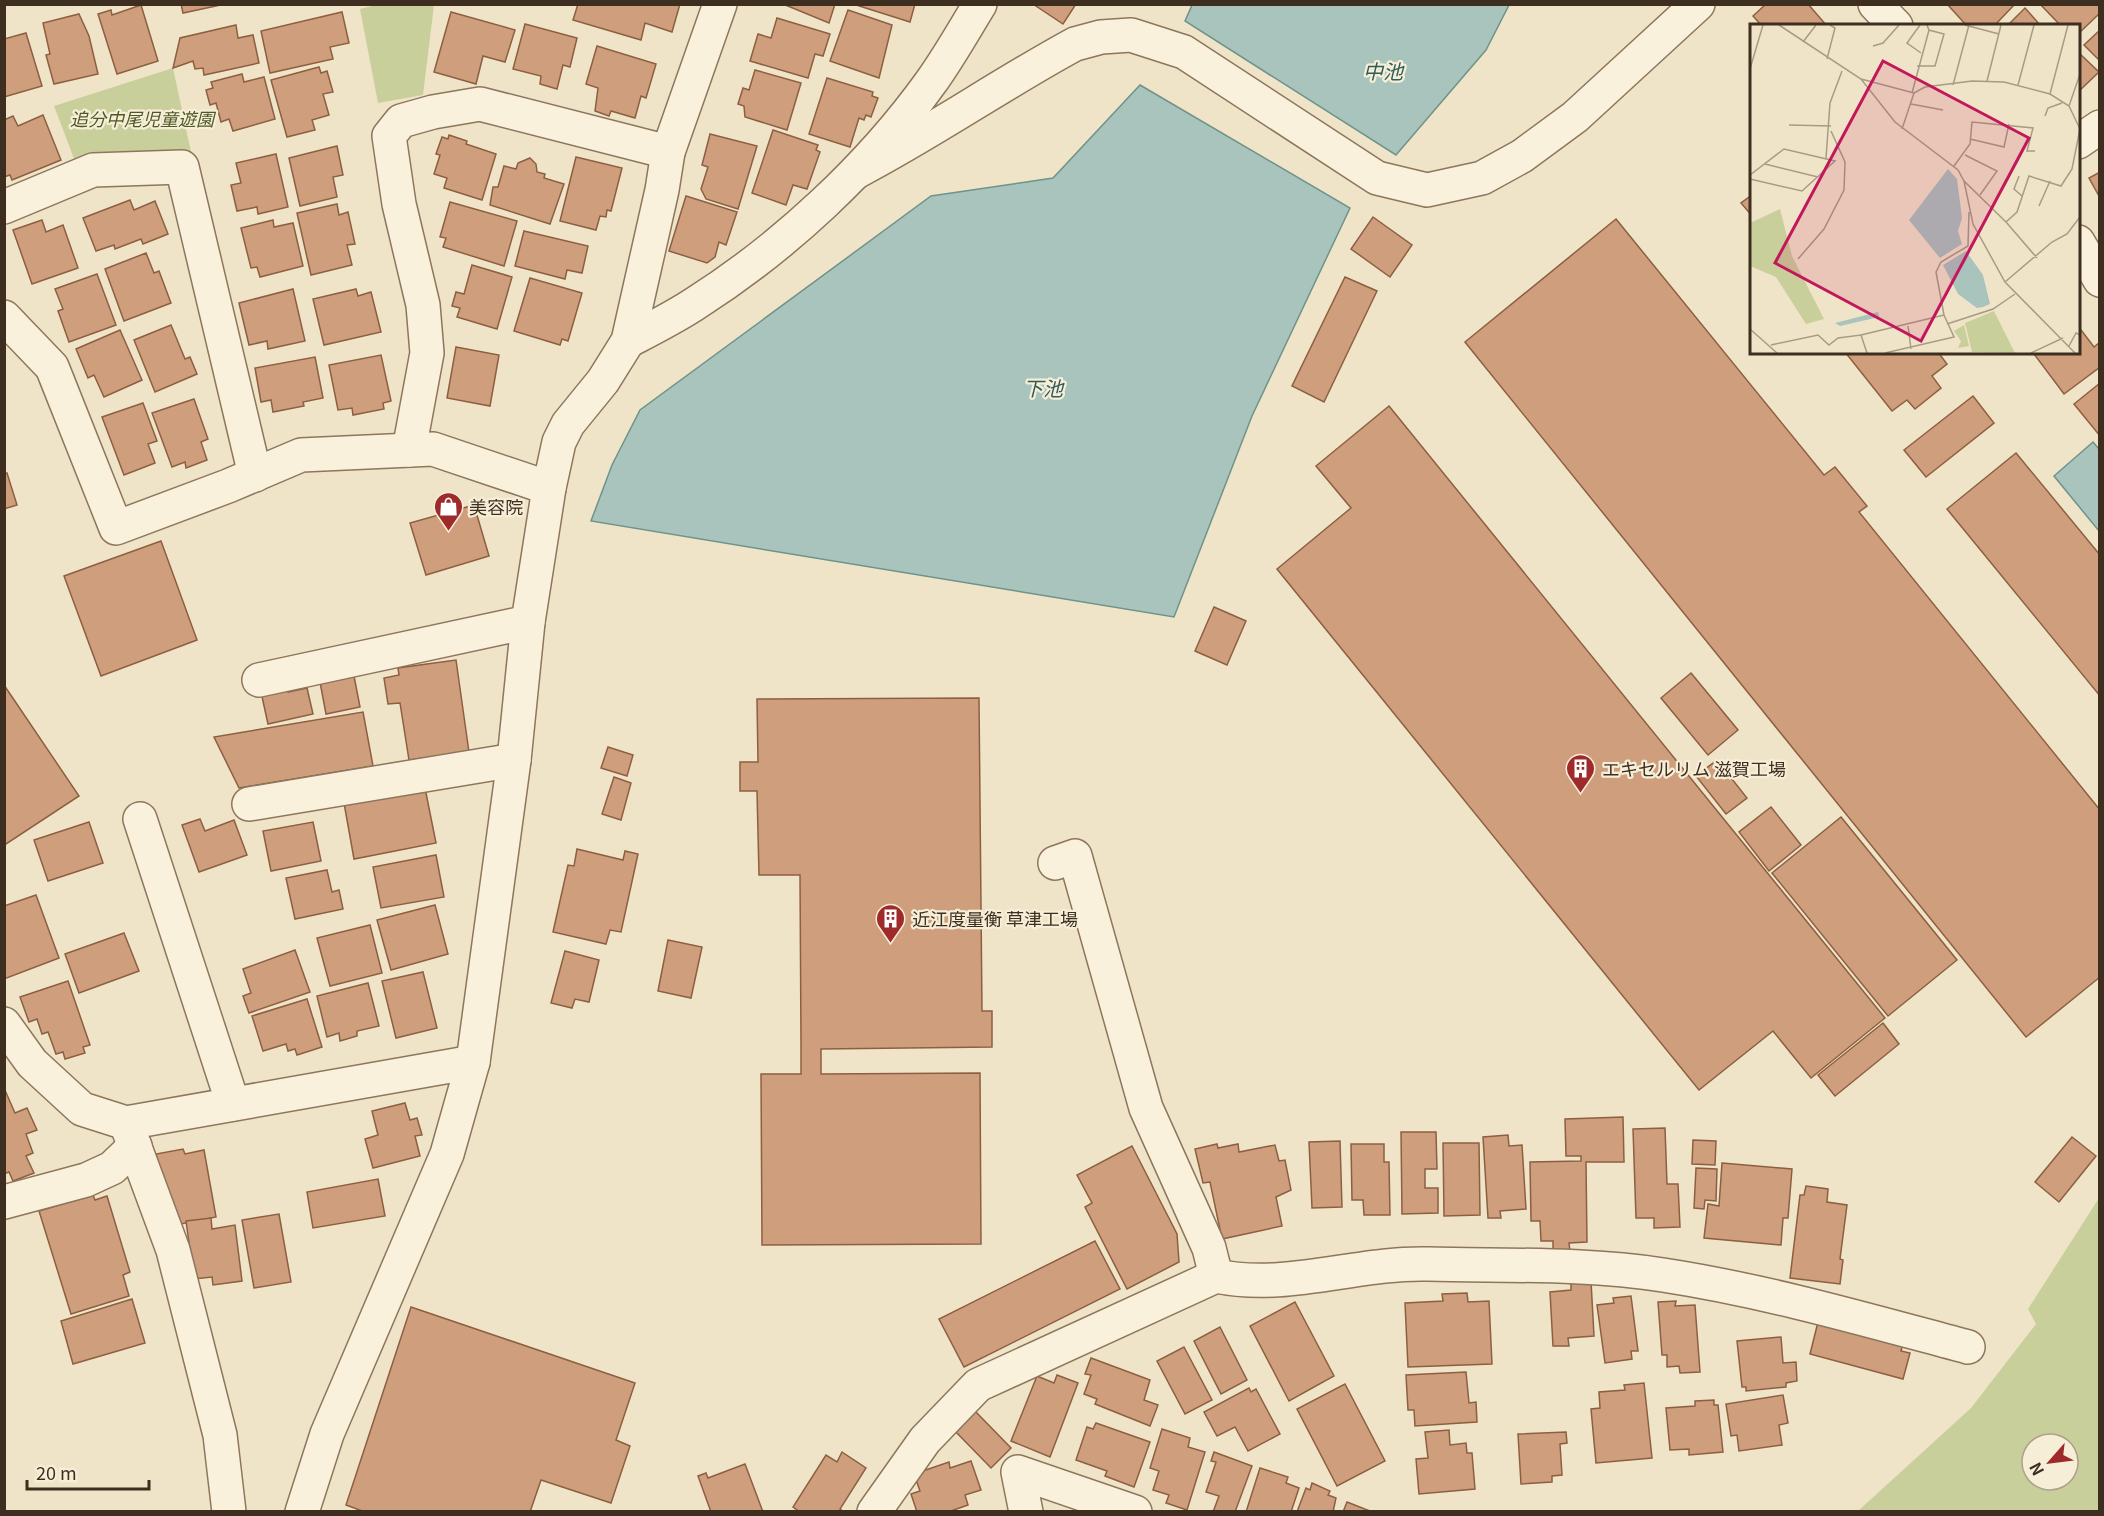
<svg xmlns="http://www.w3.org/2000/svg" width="2104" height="1516" font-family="Georgia,'Noto Sans JP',serif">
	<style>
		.green { fill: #c9cf9b; fill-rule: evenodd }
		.water { fill: #a9c4bc; stroke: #6f938a; stroke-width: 1.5 }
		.building { fill: #cf9f7d; stroke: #8d5f41; stroke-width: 1.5 }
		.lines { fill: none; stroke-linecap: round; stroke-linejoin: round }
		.minor-casing { stroke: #8d765c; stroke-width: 36 }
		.minor { stroke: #faf1dc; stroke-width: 33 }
		.labels { text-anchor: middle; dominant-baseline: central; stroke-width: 4.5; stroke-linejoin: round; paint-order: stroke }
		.park-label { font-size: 18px; font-style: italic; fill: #4d5a26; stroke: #f7eed8 }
		.poi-label { font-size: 18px; fill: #3d2e20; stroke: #f7eed8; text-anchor: start }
		.water-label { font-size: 20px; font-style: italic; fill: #2f5d5a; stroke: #f7eed8 }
		.inset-road { fill: none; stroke: #a89b85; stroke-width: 1.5 }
		.view { fill: #c2185b; fill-opacity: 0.15; stroke: #c2185b; stroke-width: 3 }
		.inset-edge { fill: none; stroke: #3d2e20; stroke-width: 3 }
	</style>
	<rect width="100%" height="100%" fill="#f0e4c8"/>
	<g class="green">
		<path d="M376,5H434L423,95L378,103L360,9Z"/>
		<path d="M173,68L191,152L76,164L54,106Z"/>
		<path d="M2099,1198V1511H1858L1971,1408L2036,1324L2028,1309ZM2032,1444H2068V1480H2032Z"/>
	</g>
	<g class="water">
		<path d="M1192,5V4L1509,5L1486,50L1396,155L1185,21Z"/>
		<path d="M1140,85L1350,208L1252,416L1174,617L591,521L612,465L640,410L931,196L1053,178Z"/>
		<path d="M2093,442L2099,449V531L2054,476Z"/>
	</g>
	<g class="building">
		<path d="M181,4H221V5L183,13Z"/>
		<path d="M578,4H680L672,32L645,23L641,40L573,20Z"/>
		<path d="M783,4H835L829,23Z"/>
		<path d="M853,4H915L910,22Z"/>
		<path d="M1033,4H1076L1063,24Z"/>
		<path d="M1766,4H1808L1827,26H1762L1753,16Z"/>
		<path d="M1947,4H2015L1994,26H1967Z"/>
		<path d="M2040,4H2100V13L2078,34V26H2061Z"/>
		<path d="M141,5L158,61L117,74L98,14L111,10L112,15Z"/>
		<path d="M2025,8L2041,26H2007Z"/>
		<path d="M848,10L892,25L879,78L830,61Z"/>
		<path d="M342,12L349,43L330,47L333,59L270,73L261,31Z"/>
		<path d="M451,12L515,30L505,62L483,56L476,84L434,72Z"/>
		<path d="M79,14L89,36L98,74L54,84L46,55L50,54L43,23Z"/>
		<path d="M777,18L830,34L823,56L815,54L808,78L750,61L758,34L771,38Z"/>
		<path d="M525,24L577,38L570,67L563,65L557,89L540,84L541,76L513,69Z"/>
		<path d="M236,25L238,38L253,35L259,63L204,75L203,68L195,69L193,61L173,68L180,38Z"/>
		<path d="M2100,30V61L2084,45Z"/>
		<path d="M26,33L42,86L4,97V39Z"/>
		<path d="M597,46L656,64L646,98L641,96L635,118L611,111L609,116L595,111L598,88L586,84Z"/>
		<path d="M2078,52L2099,72L2078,92Z"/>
		<path d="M319,67L321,73L327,71L333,92L323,94L329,115L312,120L315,130L287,137L271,80Z"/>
		<path d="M755,70L801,83L787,130L745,117L744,106L738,104L743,88L749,90Z"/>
		<path d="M242,74L244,82L264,77L275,119L233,131L229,119L221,122L216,103L210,105L206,90L213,88L211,82Z"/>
		<path d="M827,78L873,92L872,96L878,98L871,117L866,115L864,120L859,118L850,147L809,134Z"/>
		<path d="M43,115L61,160L12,180L10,175L4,177V120L13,116L18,126Z"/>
		<path d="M773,130L818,145L816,150L820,152L807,189L793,185L786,205L752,193Z"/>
		<path d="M710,134L757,146L738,209L706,199L701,189L708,167L702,165Z"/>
		<path d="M449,135L467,141L466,144L496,154L482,200L444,188L447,178L434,174L440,155L436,154L442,137L448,139Z"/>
		<path d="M337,146L343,175L333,177L337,197L300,206L289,158Z"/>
		<path d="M276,154L288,207L258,214L257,207L237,211L231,185L241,183L236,163Z"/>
		<path d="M576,157L622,168L611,211L607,210L606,217L600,216L596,230L560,221Z"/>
		<path d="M530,158L536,164L537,172L545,174L544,178L564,184L550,224L490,205L493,187H498L504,166L516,169L518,163Z"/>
		<path d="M2100,172V195L2099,196L2089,178Z"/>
		<path d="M1752,195V216L1741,203Z"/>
		<path d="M686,196L737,212L726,245L719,242L715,257L707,263L669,251Z"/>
		<path d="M130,200L134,210L155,201L168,234L143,244L141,239L115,249L114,245L96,251L83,218Z"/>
		<path d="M450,202L517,221L504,266L443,247L446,238L440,237Z"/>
		<path d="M337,204L339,215L348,212L355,244L347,245L352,265L311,275L297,213Z"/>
		<path d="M1373,217L1412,245L1390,277L1351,249Z"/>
		<path d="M1616,219L1824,475L1835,467L1867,506L1859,512L2100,810V977L2026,1037L1465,342Z"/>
		<path d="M42,220L46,232L63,225L78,268L32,284L13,230Z"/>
		<path d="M273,220L274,227L293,223L303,266L260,277L257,267L251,268L241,228Z"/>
		<path d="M524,231L588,246L582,273L567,270L565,279L515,266Z"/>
		<path d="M146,253L154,273L159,271L171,303L124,321L105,269Z"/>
		<path d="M472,265L512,277L497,329L457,317L460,308L452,306L456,292L464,294Z"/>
		<path d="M97,274L116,325L69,342L58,311L63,309L55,289Z"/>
		<path d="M1345,277L1377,291L1324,402L1292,386Z"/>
		<path d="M530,278L582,293L568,341L562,339L560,345L514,331Z"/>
		<path d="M293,289L305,341L268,349L267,341L249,345L239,303Z"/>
		<path d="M356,289L358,296L371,292L381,332L324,345L313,299Z"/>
		<path d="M171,325L185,359L190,357L197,374L155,392L134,340Z"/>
		<path d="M2078,326L2094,347L2100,342V367L2064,394L2034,354L2078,352Z"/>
		<path d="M120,330L142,380L104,397L94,375L88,378L76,349Z"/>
		<path d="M456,347L499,355L490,406L447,398Z"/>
		<path d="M1845,352H1938L1947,364L1932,376L1941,388L1915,409L1907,400L1892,411Z"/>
		<path d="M381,355L391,401L383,403L384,409L353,415L352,408L338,410L329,365Z"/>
		<path d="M315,357L323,398L303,402L304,406L273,412L271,400L261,402L255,368Z"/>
		<path d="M2100,383V436L2074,404Z"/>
		<path d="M1973,396L1994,423L1926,477L1904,450Z"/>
		<path d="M194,399L208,439L201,442L207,460L186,468L185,462L172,467L152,413Z"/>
		<path d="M143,403L157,441L148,444L155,463L124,475L102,417Z"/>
		<path d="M1389,406L1885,1018L1811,1078L1773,1031L1699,1090L1277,569L1351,508L1316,466Z"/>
		<path d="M2016,453L2100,555V696L1947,509Z"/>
		<path d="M7,473L17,505L4,509V474Z"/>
		<path d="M474,505L489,556L426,575L410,523Z"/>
		<path d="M161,541L197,640L101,676L64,576Z"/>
		<path d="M1214,607L1246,621L1227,665L1195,651Z"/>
		<path d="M456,660L469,752L409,760L400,703L388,704L384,678L399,675L398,668Z"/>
		<path d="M1691,673L1738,730L1708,755L1661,698Z"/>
		<path d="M354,676L360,707L326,714L320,682Z"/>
		<path d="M4,685L79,796L6,844L4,842Z"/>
		<path d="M287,687L288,692L307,688L313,714L268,724L261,692Z"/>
		<path d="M979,698L982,1011H992V1047L821,1049V1074L980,1073L981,1244L762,1245L761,1074H801V1044L800,875H759L757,791H740V762H758L757,699Z"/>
		<path d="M363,712L373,766L239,788L214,737Z"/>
		<path d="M608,747L633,755L627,776L601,768Z"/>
		<path d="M1717,760L1747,798L1726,814L1696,776Z"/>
		<path d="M614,777L631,783L621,820L602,814Z"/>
		<path d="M425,788L436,843L354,859L344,803Z"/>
		<path d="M1771,807L1801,845L1769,871L1739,832Z"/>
		<path d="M1841,817L1957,960L1888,1016L1772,873Z"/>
		<path d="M200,819L205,831L234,820L247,855L199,872L182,825Z"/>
		<path d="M89,822L103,863L48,881L34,840Z"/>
		<path d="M313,822L321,861L271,871L263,831Z"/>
		<path d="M577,849L623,860L625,851L638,854L621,932L610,930L606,944L553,932L568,865L574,866Z"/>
		<path d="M436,855L444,897L381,908L373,867Z"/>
		<path d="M327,870L332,892L339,890L343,909L295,919L286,878Z"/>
		<path d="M36,895L59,958L4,979V906Z"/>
		<path d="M435,905L448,954L391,970L377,920Z"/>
		<path d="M370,925L382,973L330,986L317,938Z"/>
		<path d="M124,933L139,971L79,993L65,954Z"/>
		<path d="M668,940L702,947L691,998L658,991Z"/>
		<path d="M295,950L310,992L249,1013L243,996L251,993L243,969Z"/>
		<path d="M565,951L599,960L589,1002L575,999L572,1008L551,1003Z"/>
		<path d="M423,972L437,1028L396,1038L382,981Z"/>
		<path d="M68,981L90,1045L83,1047L85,1053L65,1059L63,1052L56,1054L48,1032L42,1034L37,1019L29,1022L20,997Z"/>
		<path d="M368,983L379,1026L357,1031V1036L340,1041L339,1033L327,1037L317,996Z"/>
		<path d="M307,999L322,1047L297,1055L295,1049L288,1051L286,1044L263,1051L252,1016Z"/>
		<path d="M1883,1023L1899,1044L1835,1096L1818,1075Z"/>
		<path d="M4,1088L15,1113L27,1108L37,1130L26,1134L33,1153L26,1156L34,1173L13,1181L9,1172L4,1174Z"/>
		<path d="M405,1103L410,1120L417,1118L422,1135L415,1136L420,1156L373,1168L365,1139L378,1135L372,1111Z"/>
		<path d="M1623,1117L1624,1162H1586L1587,1242L1569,1243L1570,1251H1553V1241H1541L1540,1221H1531L1530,1162L1581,1161V1156H1566L1565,1119Z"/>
		<path d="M1665,1128L1667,1184H1678L1680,1227L1654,1228V1218H1636L1633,1129Z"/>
		<path d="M1401,1132H1436L1437,1169H1425V1188H1438V1213L1402,1214Z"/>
		<path d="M1508,1135L1509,1146L1522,1145L1526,1209L1500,1211L1501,1218H1488L1483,1137Z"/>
		<path d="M2072,1137L2096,1156L2059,1202L2035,1182Z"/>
		<path d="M1693,1140L1716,1141L1715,1165L1692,1164Z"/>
		<path d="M1340,1141L1342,1207L1312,1208L1309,1142Z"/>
		<path d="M1443,1143H1479L1480,1215L1444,1216Z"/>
		<path d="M1217,1144L1218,1148L1238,1144L1239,1152L1275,1145L1279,1161L1285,1160L1291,1190L1276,1197L1282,1226L1222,1239L1210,1182L1203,1183L1195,1149Z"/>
		<path d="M1351,1144H1384V1162H1389L1390,1215H1364L1363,1200H1352Z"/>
		<path d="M1132,1146L1177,1234L1179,1262L1127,1289L1085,1207L1092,1203L1077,1175Z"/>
		<path d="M183,1149L185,1154L204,1150L216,1217L176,1225L166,1208L156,1154Z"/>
		<path d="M1722,1163L1792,1169L1788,1218H1783L1781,1245L1704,1238L1708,1204L1719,1206Z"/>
		<path d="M1696,1168L1717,1169L1716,1201L1705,1200L1704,1209L1694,1208Z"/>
		<path d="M378,1179L385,1216L313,1228L307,1192Z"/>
		<path d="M1806,1186L1828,1189L1827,1202L1847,1205L1840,1259L1843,1260L1840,1284L1790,1278L1800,1195H1804Z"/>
		<path d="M93,1195L95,1200L107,1196L130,1272L123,1275L129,1296L71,1314L39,1211Z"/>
		<path d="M279,1214L291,1282L254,1288L242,1220Z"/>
		<path d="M211,1218L212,1229L235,1225L242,1281L213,1285L212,1277L194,1279L186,1221Z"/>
		<path d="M1095,1241L1120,1289L964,1367L939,1319Z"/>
		<path d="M1591,1281L1594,1336L1568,1338L1569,1346H1553L1550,1292L1571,1290V1283Z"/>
		<path d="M1467,1293L1468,1302L1489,1301L1492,1364L1408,1367L1405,1303L1443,1301L1442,1294Z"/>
		<path d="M1631,1296L1638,1351H1631L1632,1359L1605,1363L1597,1305L1614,1303L1613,1298Z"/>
		<path d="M132,1299L145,1343L73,1364L61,1321Z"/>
		<path d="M1676,1301L1675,1306L1695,1305L1700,1372L1680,1373L1679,1366L1667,1367V1355H1662L1658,1302Z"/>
		<path d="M1295,1302L1334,1376L1289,1401L1250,1326Z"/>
		<path d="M411,1307L635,1383L616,1440L630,1446L611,1503L541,1480L530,1512H365L346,1505Z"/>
		<path d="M1819,1318L1904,1340L1901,1351L1910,1353L1903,1379L1810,1354Z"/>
		<path d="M1220,1327L1247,1380L1221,1394L1194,1341Z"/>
		<path d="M1781,1337L1783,1363L1796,1362L1797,1381L1786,1383V1387L1746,1391V1387H1742L1737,1341Z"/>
		<path d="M1184,1347L1212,1400L1185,1414L1157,1361Z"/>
		<path d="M1091,1358L1150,1380L1144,1400L1158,1405L1150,1426L1095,1404L1097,1399L1084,1394L1091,1375L1085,1374Z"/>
		<path d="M1466,1372L1469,1403L1476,1402L1477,1422L1415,1426L1414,1410H1408L1406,1375Z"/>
		<path d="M1057,1375L1078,1383L1050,1457L1011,1441L1037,1376L1054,1383Z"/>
		<path d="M1644,1383L1652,1458L1596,1463L1591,1409L1600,1408L1599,1392L1625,1390L1624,1385Z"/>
		<path d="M1345,1384L1385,1461L1337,1486L1297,1409Z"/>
		<path d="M1249,1388L1251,1392L1256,1389L1280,1434L1248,1451L1235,1427L1217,1436L1204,1412Z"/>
		<path d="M1783,1395L1788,1423L1779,1425L1782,1445L1739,1451L1737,1435L1731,1436L1726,1404Z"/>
		<path d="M1714,1400V1405H1718L1723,1452L1689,1455V1449L1670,1450L1666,1408L1695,1406V1401Z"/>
		<path d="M975,1411L1011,1448L991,1468L955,1431Z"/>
		<path d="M1096,1423L1150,1442L1134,1487L1105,1476L1107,1471L1076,1460L1087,1427L1093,1429Z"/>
		<path d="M1162,1429L1190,1438L1188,1447L1205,1452L1187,1510L1166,1503L1169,1495L1153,1490L1159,1471L1150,1468Z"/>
		<path d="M1449,1430L1450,1445L1466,1443L1467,1453H1472L1475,1489L1419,1494L1416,1459L1428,1458L1425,1432Z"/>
		<path d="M1566,1432L1567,1443L1560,1444L1562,1475L1552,1476V1482L1521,1484L1518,1434Z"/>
		<path d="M842,1452L866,1468L840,1509L844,1512H800L793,1507L826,1455L837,1462Z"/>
		<path d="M1214,1452L1252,1466L1235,1512H1213L1219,1496L1206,1492L1216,1462L1211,1461Z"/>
		<path d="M971,1461L981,1490L965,1495L968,1505L948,1512H917L911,1494L920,1491L914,1474L949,1462L950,1468Z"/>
		<path d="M745,1464L763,1512H711L698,1476L706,1473L708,1478Z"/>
		<path d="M1260,1468L1288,1477L1286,1483L1299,1488L1291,1512H1246Z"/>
		<path d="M1312,1483L1330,1491L1328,1495L1336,1498L1333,1512H1297L1306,1488L1310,1490Z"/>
		<path d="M1347,1502L1370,1511V1512H1343Z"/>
	</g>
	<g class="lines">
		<defs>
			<g id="minor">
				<path d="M1875,4L1896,26"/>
				<path d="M2078,142L2100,127"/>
				<path d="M856,172C931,133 1001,84 1075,44L1101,37L1131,35L1184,52L1377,178L1427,190L1482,178L1522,156L1575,117L1698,4"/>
				<path d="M4,207L93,170L182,167L255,475"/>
				<path d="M2078,242L2100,280"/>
				<path d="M4,317L52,367L116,528L228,486L301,455L433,449L549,488"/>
				<path d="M628,341C651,329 675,317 696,303C784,247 870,167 931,82C949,57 964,30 980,4"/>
				<path d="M409,450L427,353L423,305L399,204L389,136L401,121L433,112L480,104L668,152"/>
				<path d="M259,680L528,622"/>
				<path d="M249,804L514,760"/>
				<path d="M140,819L233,1104"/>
				<path d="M1055,863L1075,856L1146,1108L1209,1248L1216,1276"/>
				<path d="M4,1024L32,1063L82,1109L126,1123L473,1062"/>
				<path d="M126,1123L173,1250L220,1435L229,1512"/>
				<path d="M4,1202L86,1180L112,1168L135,1146"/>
				<path d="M302,1512L327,1434L447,1154L473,1062L514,760L528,622L549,488L559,442L568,424L603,381L628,341L662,190L668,152L720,4"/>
				<path d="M874,1512L925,1440L978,1385L1216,1276C1287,1291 1357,1262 1428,1264C1506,1266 1586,1263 1663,1275C1767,1291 1867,1320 1968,1347"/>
				<path d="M1026,1512L1018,1472L1135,1512"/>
			</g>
		</defs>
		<use href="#minor" class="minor-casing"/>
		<use href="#minor" class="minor"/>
	</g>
	<defs>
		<symbol id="shop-pin" viewBox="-11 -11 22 30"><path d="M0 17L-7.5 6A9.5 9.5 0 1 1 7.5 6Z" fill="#9e2a2b" stroke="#f7eed8"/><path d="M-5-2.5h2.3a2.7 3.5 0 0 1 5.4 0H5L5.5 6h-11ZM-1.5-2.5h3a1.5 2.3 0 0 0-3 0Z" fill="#fff"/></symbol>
		<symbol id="building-pin" viewBox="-11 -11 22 30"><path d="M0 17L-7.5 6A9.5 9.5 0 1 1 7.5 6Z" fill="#9e2a2b" stroke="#f7eed8"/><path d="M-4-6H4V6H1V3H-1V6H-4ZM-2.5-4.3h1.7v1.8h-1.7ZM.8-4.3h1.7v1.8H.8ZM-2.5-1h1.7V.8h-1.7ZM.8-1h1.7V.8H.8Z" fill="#fff"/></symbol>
	</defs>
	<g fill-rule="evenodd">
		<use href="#shop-pin" x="432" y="490" width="33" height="45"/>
		<use href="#building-pin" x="1564" y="752" width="33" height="45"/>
		<use href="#building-pin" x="874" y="902" width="33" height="45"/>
	</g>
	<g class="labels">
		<g class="park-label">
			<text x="142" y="118">追分中尾児童遊園</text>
		</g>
		<g class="poi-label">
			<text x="469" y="506">美容院</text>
			<text x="1602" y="768">エキセルリム 滋賀工場</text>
			<text x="912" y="918">近江度量衡 草津工場</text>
		</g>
		<g class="water-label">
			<text x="1383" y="70">中池</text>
			<text x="1043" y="387">下池</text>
		</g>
	</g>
	<g transform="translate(1750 24)">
		<rect width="330" height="330" fill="#f0e4c8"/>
		<path d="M30,185L42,232L74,295L56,300L26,253L0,242V199ZM244,287L265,329L222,328L215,299ZM214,301L219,322L208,324L211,317L204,307Z" fill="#c9cf9b"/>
		<path d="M198,145L207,155L212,194L208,207L212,220L190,234L159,196ZM216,227L233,251L240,280L233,283L227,284L208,270L193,241ZM128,288L129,293L90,302L85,299Z" fill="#a9c4bc"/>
		<path class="inset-road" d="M29,1L111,55L145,98L208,146L214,157L256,198L287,234M170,1L157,19L171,29M215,1L249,10M53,18L66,1M123,22L133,19L149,1M77,35L85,4L80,1M167,42H185L194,10L179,6L177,1M0,45L13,1M111,55L164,69M237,57L251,1M203,61L219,1M268,61L284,1M162,69L179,6M300,70L318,1M161,80L193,86M319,82L330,50M295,92L298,84L312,79M39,101L81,102M152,105L164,69L175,63L222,57L254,58L300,70L319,82L330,105L322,145L311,162L279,152L267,188L256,198M220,115L254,123L259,100M215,131L247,147L230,171M76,134L80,79L92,47M15,140L68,153M204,142L220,120L222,98L283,104L277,127H285M0,151L34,125L85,137L52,167L0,155M269,152L264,165L272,172M214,157L223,200L255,258L325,329M289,182L300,157M48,235L74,205L94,166L95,138L81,107M255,258L302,218L317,210L330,193M197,300L243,285L265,270M158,302L161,325M0,305L27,329M111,311L194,291M21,321L68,311L79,321L88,314L111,311L117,329M319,322L326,309L330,311M135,329L204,313L194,291L186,248L191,238L218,222L219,188M281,329L313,314"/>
		<path class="view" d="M133,37L279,114L171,317L25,239Z"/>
		<rect width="330" height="330" class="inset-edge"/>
	</g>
	<rect width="2104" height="1516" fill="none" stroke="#3d2e20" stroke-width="12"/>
	<g transform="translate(2050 1462) rotate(242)"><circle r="28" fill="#f7eed8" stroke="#ada18e" stroke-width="1.5"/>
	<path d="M0-4.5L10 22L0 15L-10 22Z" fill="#9e2a2b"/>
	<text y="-9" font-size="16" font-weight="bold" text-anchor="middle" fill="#3d2e20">N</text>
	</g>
	<path d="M27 1480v9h122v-9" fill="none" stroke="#3d2e20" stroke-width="3"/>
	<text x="36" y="1480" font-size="18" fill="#3d2e20" stroke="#f7eed8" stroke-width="4.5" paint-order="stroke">20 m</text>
</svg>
